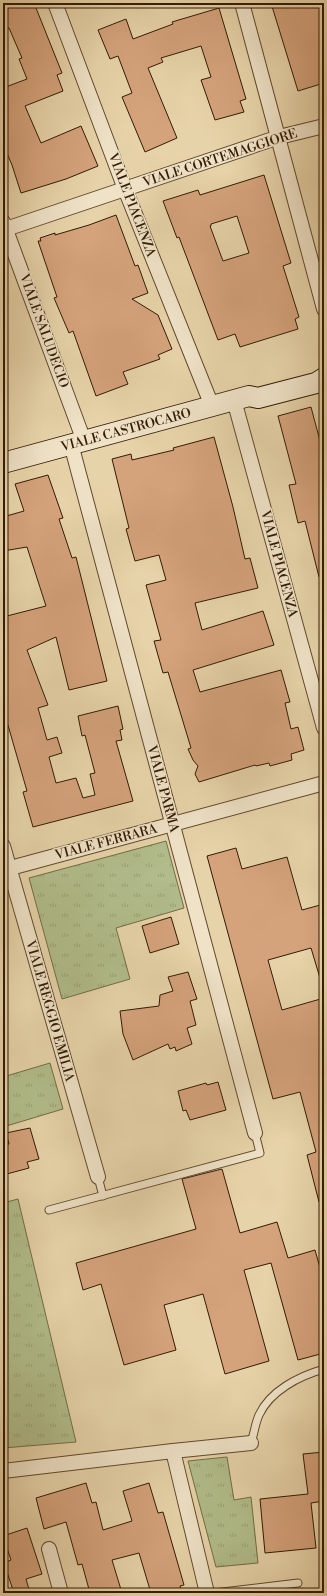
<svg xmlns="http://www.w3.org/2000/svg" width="327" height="1596" font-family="'Libre Bodoni',serif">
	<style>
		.grass { fill: url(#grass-tufts); stroke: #726c47 }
		.building { fill: #d4a27b; stroke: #331b03; fill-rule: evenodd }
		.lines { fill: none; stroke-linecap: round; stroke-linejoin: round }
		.lane-casing { stroke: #60492c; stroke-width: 9 }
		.street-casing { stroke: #60492c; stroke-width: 16 }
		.secondary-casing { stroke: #331b03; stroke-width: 22 }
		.lane { stroke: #efe2c7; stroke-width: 7 }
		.street { stroke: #efe2c7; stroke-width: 14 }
		.secondary { stroke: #efe2c7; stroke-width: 20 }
		.labels { text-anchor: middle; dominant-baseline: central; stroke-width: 3; stroke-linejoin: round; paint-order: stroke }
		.street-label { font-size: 13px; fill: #331b03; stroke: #efe2c7 }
	</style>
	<defs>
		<pattern id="grass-tufts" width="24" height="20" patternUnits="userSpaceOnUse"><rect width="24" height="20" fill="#b1bd8b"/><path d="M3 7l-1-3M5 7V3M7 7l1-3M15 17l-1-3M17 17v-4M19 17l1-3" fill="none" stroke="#99a276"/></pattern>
	</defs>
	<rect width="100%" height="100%" fill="#e7d3a9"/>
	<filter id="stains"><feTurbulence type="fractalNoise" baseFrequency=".005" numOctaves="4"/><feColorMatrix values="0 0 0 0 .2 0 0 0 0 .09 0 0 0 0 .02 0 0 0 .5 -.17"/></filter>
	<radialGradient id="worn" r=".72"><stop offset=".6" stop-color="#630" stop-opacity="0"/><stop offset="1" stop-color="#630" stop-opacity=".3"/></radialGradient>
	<g class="grass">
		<path d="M166,841L184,908L116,928L130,979L62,999L29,878Z"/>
		<path d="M50,1063L63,1109L3,1127V1077Z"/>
		<path d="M18,1199L76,1442L3,1448V1203Z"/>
		<path d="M227,1457L234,1500L251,1497L258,1563L216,1567L188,1461Z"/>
	</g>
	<g class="building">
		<path d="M3,3H34L62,73L57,75L63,91L25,106L41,143L81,126L98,166L66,179L21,193L12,165L3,144V88L27,79L19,59L22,58L9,28H8L3,17Z"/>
		<path d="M271,3H324V83L298,91Z"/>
		<path d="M219,8L246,99L240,101L244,112L215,120L201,80L211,77L201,46L161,58L163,62L148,68L177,138L145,152L122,97L132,93L118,56L110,59L98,30L126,19L133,39L173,24L172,22Z"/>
		<path d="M264,175L291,263L283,266L299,317L295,319L298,329L240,347L235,334L218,340L179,237L177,238L163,201L198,190L200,195ZM237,216L249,253L223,261L210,226H211V224Z"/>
		<path d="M116,215L135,266L138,265L148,293L132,299L158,315L172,349L158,355L160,359L123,372L128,384L96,396L73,331L69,333L54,298L57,297L38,241H41L40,238L55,233V235L89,225Z"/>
		<path d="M311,407L324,456V576L319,577L305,521L298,523L289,485L296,484L278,416Z"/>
		<path d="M214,437L233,507L245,559L250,558L258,588L195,603L202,630L263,611L274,645L193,670L200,692L281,670L290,702L285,703L291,729L298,727L304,750L291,754L292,760L270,766L269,763L256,766L255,765L199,782L195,774L198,766L193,760L188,749L191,748L168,672L163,673L154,641L161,640L146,585L166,580L159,555L135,561L126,529L129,528L112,459L131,454L132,460L174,450L173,448Z"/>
		<path d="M48,475L63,518L59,519L72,558L76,557L107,681L69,690L56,637L27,650L48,705L38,708L47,740L57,737L62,753L49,757L56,783L76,778L83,798L95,795L90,774L95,773L85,735L82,736L78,716L118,706L123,729L120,730L122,740L116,741L133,801L33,827L23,792L27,791L3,708V617L46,606L27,547L3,551V517L24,511L15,484Z"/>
		<path d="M236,848L242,869L287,857L302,910L324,904V978H320L311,948L268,960L282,1010L324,998V1202H319L307,1155L316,1152L300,1092L273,1099L207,856Z"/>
		<path d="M171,917L179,944L150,953L142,926Z"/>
		<path d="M188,972L197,999L190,1001L196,1025L187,1028L192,1044L176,1051L175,1047L170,1049L168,1044L133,1060L123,1034L120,1011L159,1006L160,995L173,991L168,977Z"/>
		<path d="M218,1082L226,1110L190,1120L186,1110L183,1111L178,1091L206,1083L207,1085Z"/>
		<path d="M30,1128L39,1159L27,1162L29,1168L3,1175V1146L9,1144L6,1133Z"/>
		<path d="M222,1169L240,1233L277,1222L288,1258L315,1250L324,1282V1353L298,1360L271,1263L244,1270L269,1361L225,1374L203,1294L164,1305L176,1350L124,1365L101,1284L83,1290L76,1263L196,1229L182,1179Z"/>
		<path d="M324,1452V1501L311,1503L316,1548L265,1553L260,1499L308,1494L303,1454Z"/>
		<path d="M86,1483L92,1503L96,1502L103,1530L132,1521L123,1491L149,1483L158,1513L163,1512L184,1585L180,1586L183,1593H151L139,1553L112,1560L122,1593H90L82,1564L78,1565L66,1522L44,1529L36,1498Z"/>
		<path d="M27,1528L42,1574L26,1579L30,1593H14L4,1563L11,1560L3,1536Z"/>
	</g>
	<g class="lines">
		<defs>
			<g id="lane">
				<path d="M98,1177L103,1196"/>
				<path d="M49,1210L260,1153L255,1133"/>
				<path d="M251,1443C254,1434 255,1424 259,1415C270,1391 299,1376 324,1369"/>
				<path d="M214,1593L298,1583"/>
			</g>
			<g id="street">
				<path d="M55,3L125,189L212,406"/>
				<path d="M242,3L324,309"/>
				<path d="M3,222L84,441"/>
				<path d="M3,230L279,137L324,126"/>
				<path d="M234,400L324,728"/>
				<path d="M71,444L255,1133"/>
				<path d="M3,846L98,1177"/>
				<path d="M3,870L324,783"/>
				<path d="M173,1451L251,1443"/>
				<path d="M3,1471L173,1451L207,1593"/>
				<path d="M49,1549L61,1593"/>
			</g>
			<path id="secondary" d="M3,463L249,396L258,398L316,383L324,378"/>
		</defs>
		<use href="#lane" class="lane-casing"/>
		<use href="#street" class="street-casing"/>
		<use href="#secondary" class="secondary-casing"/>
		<use href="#lane" class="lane"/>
		<use href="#street" class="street"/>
		<use href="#secondary" class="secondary"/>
	</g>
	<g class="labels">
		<g class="street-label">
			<text transform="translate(220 158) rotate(-18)">VIALE CORTEMAGGIORE</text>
			<text transform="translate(132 205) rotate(69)">VIALE PIACENZA</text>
			<text transform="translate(44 331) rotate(70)">VIALE SALUDECIO</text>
			<text transform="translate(126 430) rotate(-15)">VIALE CASTROCARO</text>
			<text transform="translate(279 564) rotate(75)">VIALE PIACENZA</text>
			<text transform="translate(163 789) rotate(75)">VIALE PARMA</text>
			<text transform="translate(106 842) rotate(-15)">VIALE FERRARA</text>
			<text transform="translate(50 1011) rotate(74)">VIALE REGGIO EMILIA</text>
		</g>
	</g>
	<rect width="327" height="1596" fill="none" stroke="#e7d3a9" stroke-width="16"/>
	<rect x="4" y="4" width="319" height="1588" fill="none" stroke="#331b03" stroke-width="2"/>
	<rect x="8" y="8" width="311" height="1580" fill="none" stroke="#331b03"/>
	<rect width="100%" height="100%" filter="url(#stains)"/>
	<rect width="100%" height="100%" fill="url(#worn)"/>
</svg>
